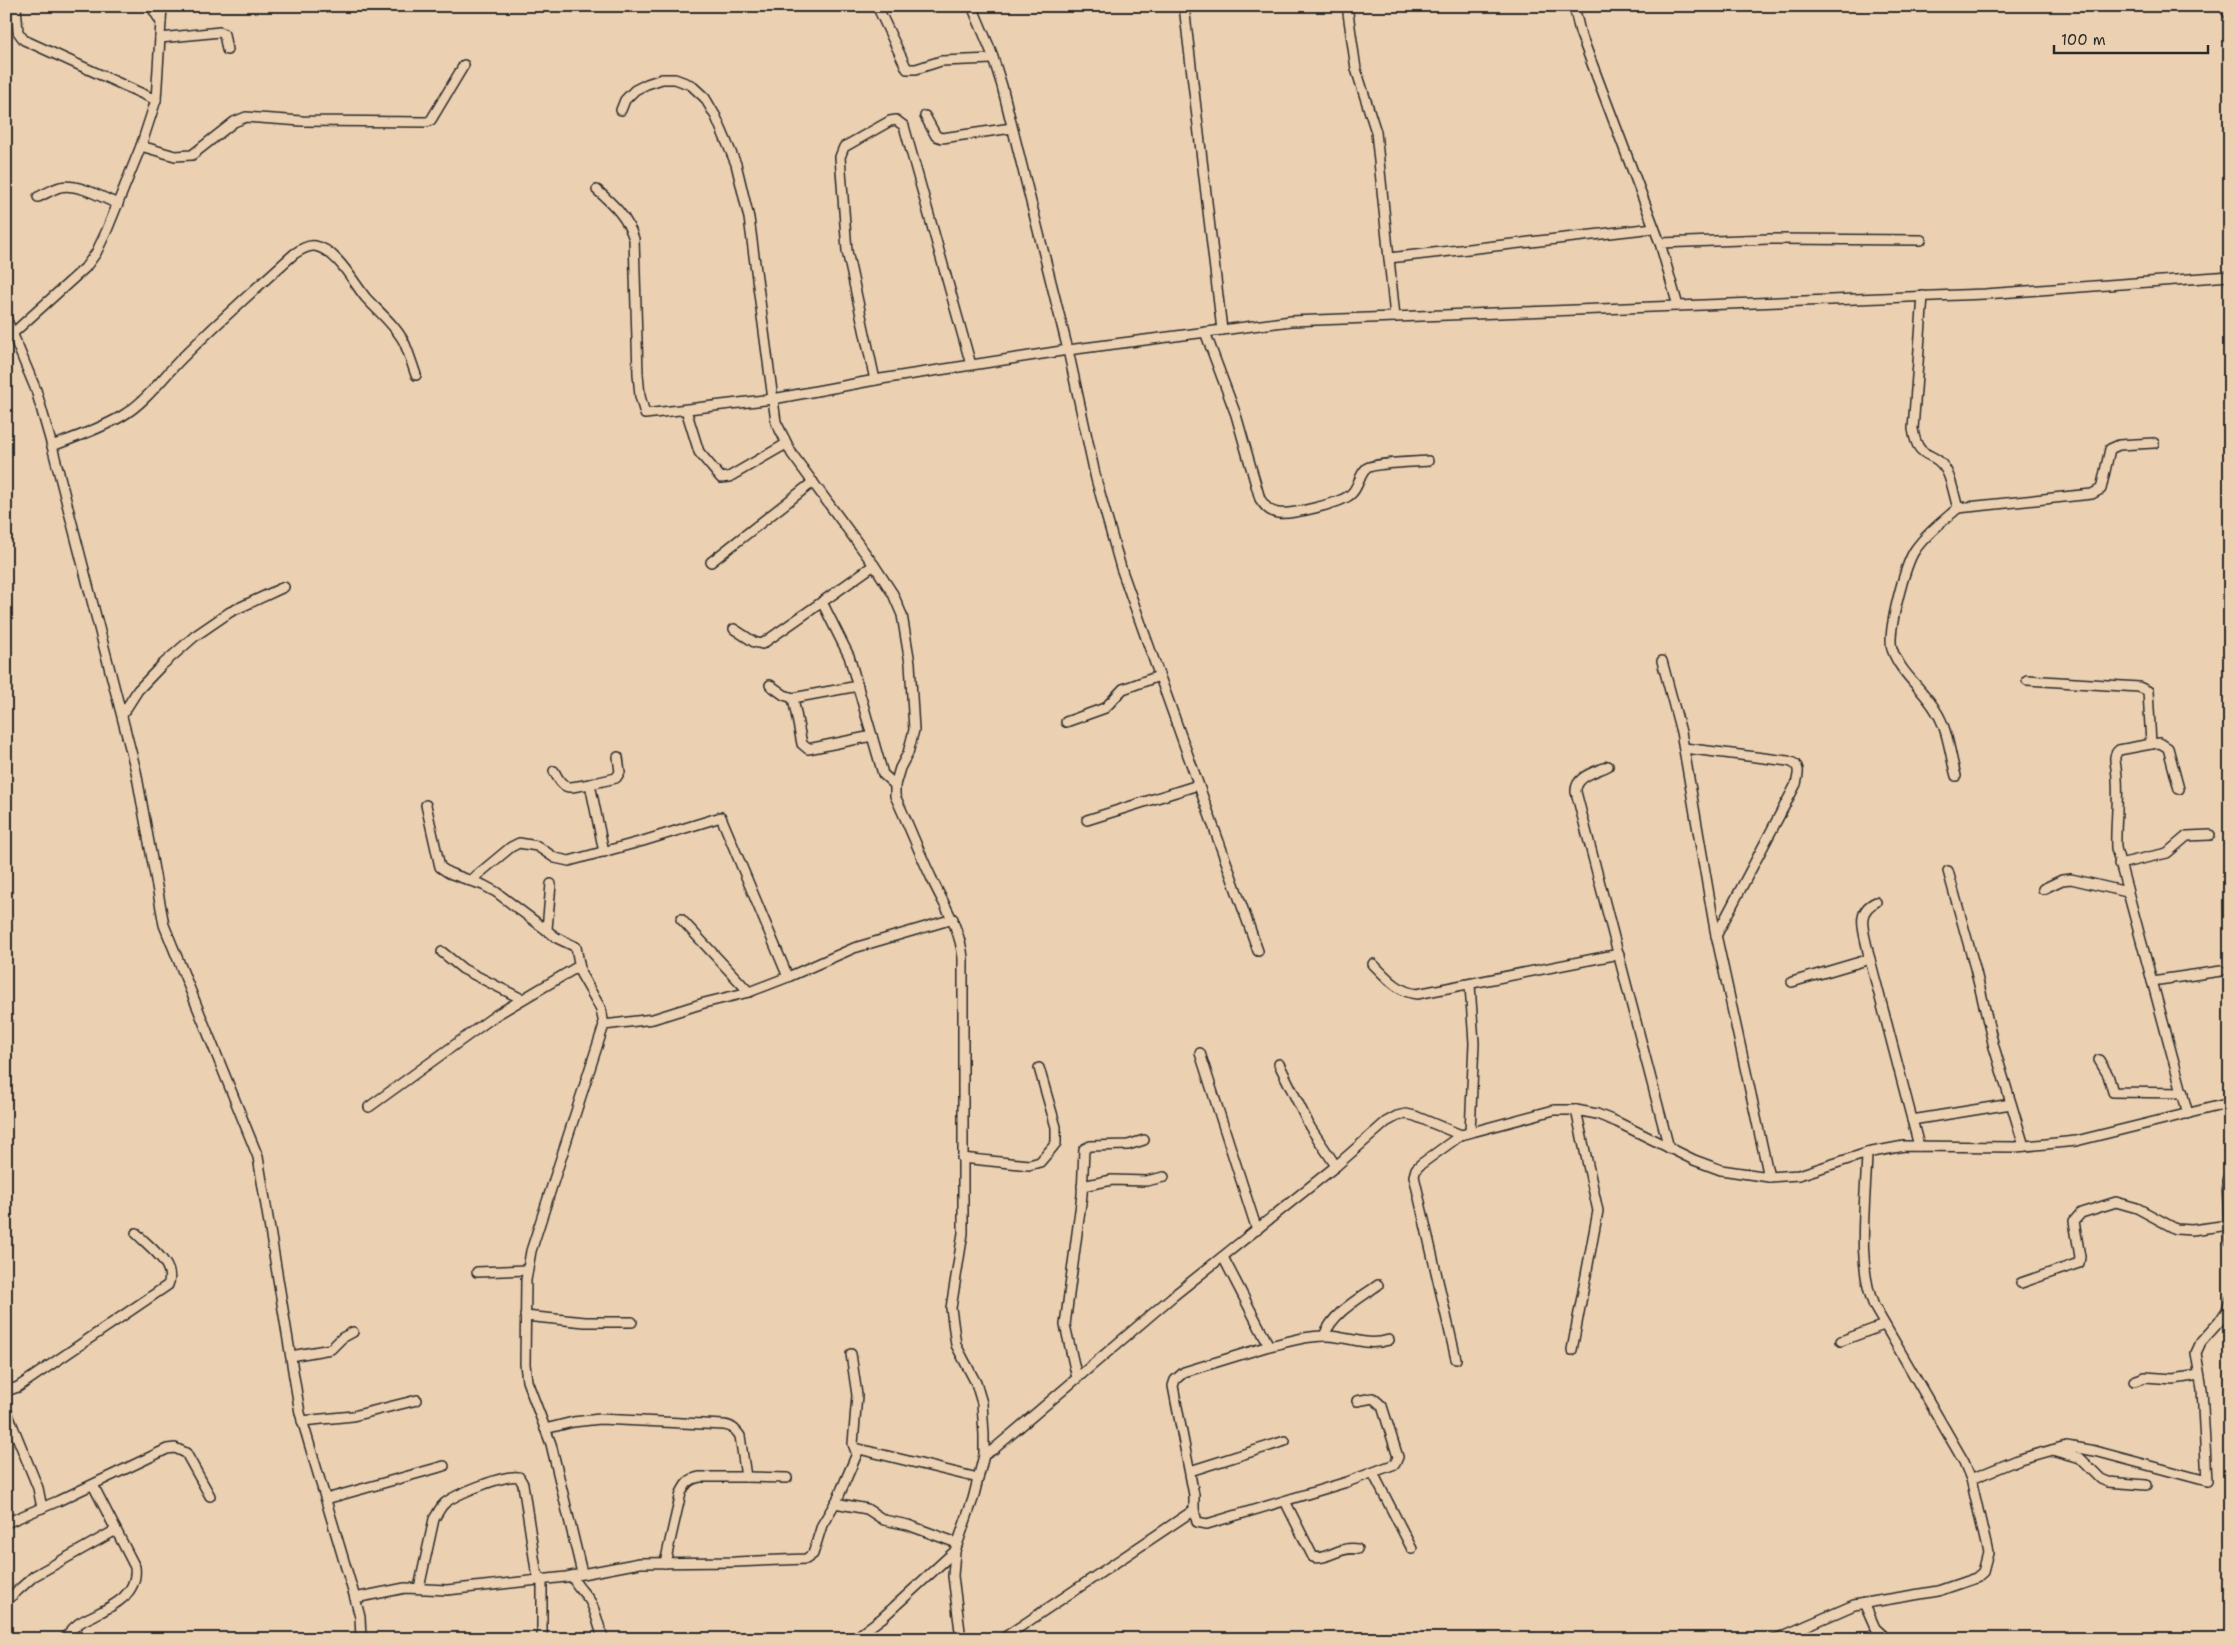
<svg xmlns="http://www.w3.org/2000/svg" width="2236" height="1645" font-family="'Shantell Sans',sans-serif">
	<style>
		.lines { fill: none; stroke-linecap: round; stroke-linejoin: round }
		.street-casing { stroke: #2b2b2b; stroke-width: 12 }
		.secondary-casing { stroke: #2b2b2b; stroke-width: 15 }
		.street { stroke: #ebd0b2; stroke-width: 9 }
		.secondary { stroke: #ebd0b2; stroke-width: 11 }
	</style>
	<rect width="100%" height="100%" fill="#ebd0b2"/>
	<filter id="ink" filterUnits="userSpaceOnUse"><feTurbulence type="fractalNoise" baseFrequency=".02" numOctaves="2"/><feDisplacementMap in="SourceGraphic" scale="10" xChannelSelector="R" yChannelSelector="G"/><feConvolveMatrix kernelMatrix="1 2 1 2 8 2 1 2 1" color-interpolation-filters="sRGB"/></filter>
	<g filter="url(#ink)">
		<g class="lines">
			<defs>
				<g id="street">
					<path d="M16,6L18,32L24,40L156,100"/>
					<path d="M151,6L161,22"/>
					<path d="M877,6L907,69H916L941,61L993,59"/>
					<path d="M972,6L991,51L1002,86L1068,350L1096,479L1121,568L1258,951"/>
					<path d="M1184,6L1222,330"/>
					<path d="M1347,6L1356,69L1376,132L1395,317"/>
					<path d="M1574,6L1580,32L1660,243"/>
					<path d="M160,38L220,32L224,34L227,50"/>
					<path d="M621,110L625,100L635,90L647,84L662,79H675L691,85L705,98L716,117L736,164L749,218L776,422L792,454L874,565L893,594L902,615L910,663L914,730L908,753L900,768L895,785V796C908,823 918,850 931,877C943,904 960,927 963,958V1233L951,1308L956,1345L976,1383L982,1403L984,1435V1455L973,1499L955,1551L953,1576L961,1639"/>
					<path d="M925,116L936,136L942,138L1012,128"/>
					<path d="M141,146L175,156L192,155L234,122L246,117L302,121L427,122L431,120L464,65"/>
					<path d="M597,190C614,205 627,217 634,239L638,374L640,396L645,414L773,399L881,379L1068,350L1291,321L1985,294L2230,276"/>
					<path d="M38,197C45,194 53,189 60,187C78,183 101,197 118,204"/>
					<path d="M1389,258L1654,228"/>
					<path d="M1923,296L1913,429C1918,463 1933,448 1946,470C1952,480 1954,496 1958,508C1943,521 1926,534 1915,550C1905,565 1887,632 1892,649C1900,673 1924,690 1936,711C1948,729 1950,755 1956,776"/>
					<path d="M1678,306L1660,243L1769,239L1921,240"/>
					<path d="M6,318L36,390L52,446L136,771L164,925L258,1157L300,1413L355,1598L360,1617L361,1639"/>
					<path d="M1205,332L1236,415L1260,499C1265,506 1269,512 1278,513C1291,515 1342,503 1351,494C1359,487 1359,474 1367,468C1374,463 1417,462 1428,461"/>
					<path d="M12,334L85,268L96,253L107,230L141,146L156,100L162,6"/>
					<path d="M875,380L847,251L840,157L844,147L890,121L896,120L904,126L971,365"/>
					<path d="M686,410L699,452L721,478L729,477L786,444"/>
					<path d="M52,446C76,437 100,429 122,416C146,402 163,377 182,358C218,322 256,288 294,254C300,250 307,245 315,246C337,250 353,282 366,298C379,312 395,325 404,342C409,353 412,364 416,375"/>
					<path d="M1958,508L2092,494L2101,489L2110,449L2119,445L2154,443"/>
					<path d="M711,562L813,482"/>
					<path d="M874,565L822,602L849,656L883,774L895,785"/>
					<path d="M734,629L754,642L762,644L822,602"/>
					<path d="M1662,661L1681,732L1715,930L1769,1177"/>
					<path d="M2027,680L2139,687L2148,691L2151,744L2119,750C2113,755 2115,761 2116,768C2120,795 2115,821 2116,848L2188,1114"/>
					<path d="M770,685L784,695L793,698L858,686"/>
					<path d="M793,698L802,744L808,749L872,736"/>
					<path d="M122,715L138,690L162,665L195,636L230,612L284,587"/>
					<path d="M1066,722L1105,708L1123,689L1159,676"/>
					<path d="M2151,744L2160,743L2168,748L2179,789"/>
					<path d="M1684,748L1788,761C1801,764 1799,773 1796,784L1716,936"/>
					<path d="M1608,766C1596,772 1575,776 1576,792L1669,1148"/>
					<path d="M554,771C565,793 569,787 590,784L604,852"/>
					<path d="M590,784L616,778L620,772L618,757"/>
					<path d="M426,805L440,867L449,873L483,885L496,892L557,938L576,947L581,974L601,1009L604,1025"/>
					<path d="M1087,820L1198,785"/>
					<path d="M2119,864L2167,853L2187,836L2210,835"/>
					<path d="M1948,871L1975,968L1994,1047L2024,1146"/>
					<path d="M470,881L511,847L519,843L537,846L555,858L569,861L643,841L721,817L788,977"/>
					<path d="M2043,889L2062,880L2071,879L2127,892"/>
					<path d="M1876,902C1854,912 1865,933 1868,952L1919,1146"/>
					<path d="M681,919L749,992"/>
					<path d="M547,929L551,884"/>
					<path d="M442,952L463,969L522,999"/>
					<path d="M1373,964C1386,977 1398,992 1417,994L1619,954"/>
					<path d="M2152,981L2221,971"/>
					<path d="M1792,982L1870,959"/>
					<path d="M1470,985L1474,1043L1470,1132"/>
					<path d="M1200,1053L1257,1230"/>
					<path d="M2099,1060L2108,1075L2113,1092L2183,1093"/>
					<path d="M1279,1064L1310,1127L1336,1166"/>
					<path d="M369,1107L496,1015L579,966"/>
					<path d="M1912,1120L2011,1104"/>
					<path d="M962,1158L1029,1165L1040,1162L1052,1148L1056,1143V1127L1039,1068"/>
					<path d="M1082,1186L1112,1180L1146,1181L1164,1177"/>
					<path d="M2230,1225V1241"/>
					<path d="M477,1272L527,1270"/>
					<path d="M2021,1283L2079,1263L2080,1257L2074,1221L2081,1213L2116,1202L2137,1208L2176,1229L2192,1230L2229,1225L2227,1181L2230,1172"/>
					<path d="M525,1316L585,1322H632"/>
					<path d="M1324,1336C1333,1312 1359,1299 1378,1285"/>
					<path d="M1841,1341L1884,1325"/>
					<path d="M1269,1346C1288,1342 1307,1335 1327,1336C1351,1337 1366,1347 1389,1340"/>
					<path d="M1572,1350L1598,1211L1576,1110"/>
					<path d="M851,1354L857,1395L853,1444L856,1452"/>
					<path d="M291,1356L331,1349L342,1338L353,1332"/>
					<path d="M1456,1359L1414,1176L1416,1169L1421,1164L1461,1135"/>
					<path d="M1077,1378L1065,1325L1082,1195L1084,1149L1090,1146L1128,1145L1144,1140"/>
					<path d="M2134,1381L2145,1377L2174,1379L2199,1375"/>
					<path d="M6,1391L18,1387L168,1285C177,1265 148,1246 136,1233"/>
					<path d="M6,1391V1408L9,1417L38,1488L42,1508"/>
					<path d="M302,1421L353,1416L417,1400"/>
					<path d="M545,1429L573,1422L600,1419L724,1425C732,1426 735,1429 740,1436L746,1477H700C689,1479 686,1483 681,1493L665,1563"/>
					<path d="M2052,1450L2080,1458L2101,1479L2108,1482L2146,1485"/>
					<path d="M984,1455L994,1449L1172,1297L1336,1166L1386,1122L1397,1116L1406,1114L1415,1116L1461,1135L1554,1110H1576L1597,1114L1617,1122L1694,1160L1721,1170L1769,1177L1799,1175L1867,1153L1904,1146L2016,1147L2076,1141L2230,1103"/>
					<path d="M1190,1471L1285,1441"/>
					<path d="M1373,1473L1412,1549"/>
					<path d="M746,1477L787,1478"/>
					<path d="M1971,1479L2020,1459L2066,1446L2095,1451L2207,1481L2202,1389L2196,1353L2201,1342L2219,1322L2227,1310L2230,1300"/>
					<path d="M326,1499L444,1466"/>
					<path d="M1285,1501L1313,1557C1326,1561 1339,1546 1357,1549"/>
					<path d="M835,1503L867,1509L884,1520L908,1525L957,1543"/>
					<path d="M1194,1510L1197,1522L1207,1524L1347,1482L1395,1464L1398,1457L1382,1406L1373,1398L1357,1401"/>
					<path d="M6,1523L58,1501L167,1449L175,1448L186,1453L210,1496"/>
					<path d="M582,1573L551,1444L527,1381L525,1364L526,1280L531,1251L604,1025L653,1019L704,1003L749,992L788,977L854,948L953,919"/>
					<path d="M572,1576C576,1586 584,1592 590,1601C597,1613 598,1627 604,1639"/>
					<path d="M419,1588L434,1519C438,1513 440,1507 445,1503C456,1494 505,1474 519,1477L523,1484L536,1570L542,1584V1639"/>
					<path d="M355,1598L405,1588L447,1590L566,1577L640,1563L735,1562L806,1559L813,1554L822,1525L837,1500L859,1449L978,1478"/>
					<path d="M6,1601L34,1576L116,1530"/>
					<path d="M1864,1603L1875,1628L1887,1639"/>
					<path d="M64,1639C69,1633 74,1626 81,1622C103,1610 139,1599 135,1567L93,1485"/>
					<path d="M854,1639L882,1618L955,1551"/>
					<path d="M1002,1639L1194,1510V1495L1173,1386L1175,1380L1184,1372L1269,1346L1223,1257"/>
					<path d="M1776,1639L1854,1605L1938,1591L1976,1578L1983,1572L1988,1553L1971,1479L1964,1462L1874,1306C1856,1263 1866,1199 1867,1153"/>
				</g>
				<path id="secondary" d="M2225,6L2230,14"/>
			</defs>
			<use href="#street" class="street-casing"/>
			<use href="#secondary" class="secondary-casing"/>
			<use href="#street" class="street"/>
			<use href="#secondary" class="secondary"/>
		</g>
	</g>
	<rect width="2236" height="1645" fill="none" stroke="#ebd0b2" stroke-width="25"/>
	<rect x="12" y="12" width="2211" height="1620" fill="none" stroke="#2b2b2b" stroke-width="2" filter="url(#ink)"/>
	<path d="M2054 45v8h154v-8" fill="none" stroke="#2b2b2b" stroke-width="2.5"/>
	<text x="2061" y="45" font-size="15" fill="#2b2b2b" stroke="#ebd0b2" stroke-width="4" paint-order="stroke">100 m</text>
</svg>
